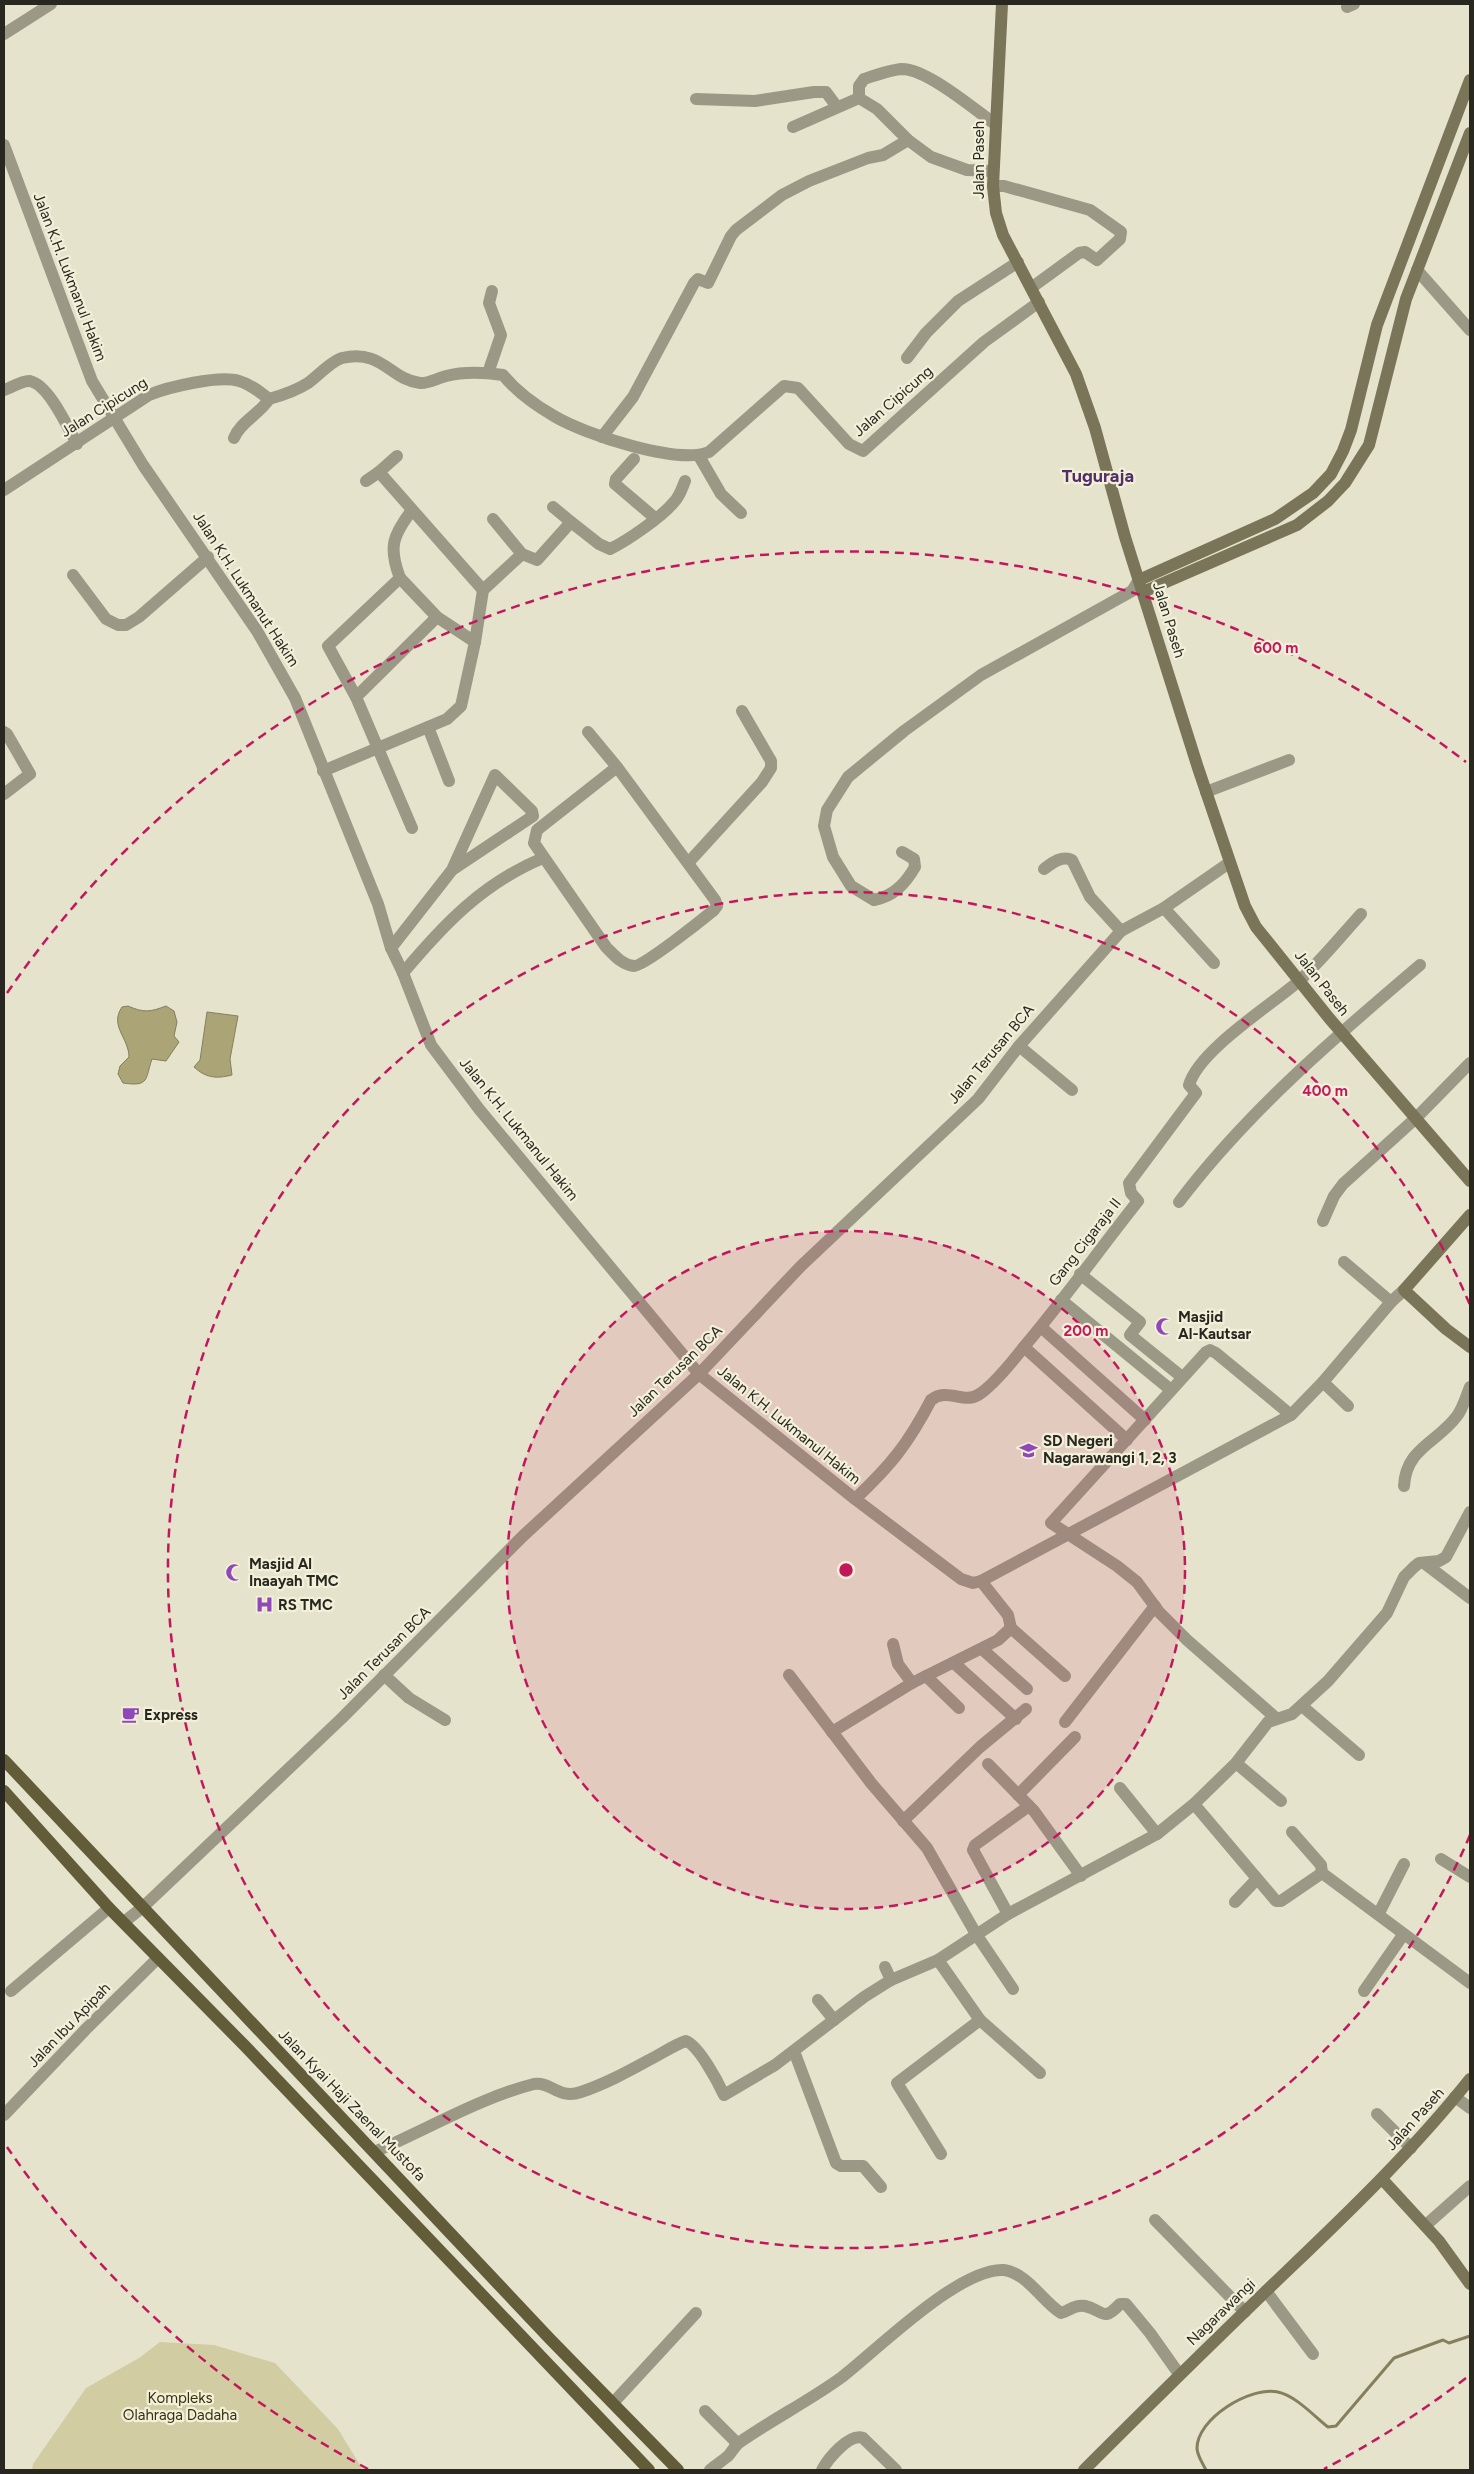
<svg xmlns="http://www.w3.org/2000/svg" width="1474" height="2474" font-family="Figtree,sans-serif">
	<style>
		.green { fill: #d2cca2 }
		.water { fill: #aba477; stroke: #847f5d }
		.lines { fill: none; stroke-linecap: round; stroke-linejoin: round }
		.stream { stroke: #847f5d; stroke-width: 3 }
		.street { stroke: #9b9985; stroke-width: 12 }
		.secondary { stroke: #7a7559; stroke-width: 12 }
		.primary { stroke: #625c39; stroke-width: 12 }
		.ring { fill: none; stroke: #c2185b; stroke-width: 2.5; stroke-dasharray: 9 6 }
		.labels { text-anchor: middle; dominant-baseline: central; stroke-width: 4.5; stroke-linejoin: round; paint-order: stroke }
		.street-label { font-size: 15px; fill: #292820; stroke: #f3f0da }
		.poi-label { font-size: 15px; font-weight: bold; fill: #292820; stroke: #f3f0da; text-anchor: start }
		.park-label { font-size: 15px; fill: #38320c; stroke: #f3f0da }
		.quarter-label { font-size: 18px; font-weight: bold; fill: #512f67; stroke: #f3f0da }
		.centre { fill: #c2185b; stroke: #f3f0da; stroke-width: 2.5 }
		.ring-label { font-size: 15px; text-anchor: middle; font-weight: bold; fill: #c2185b; stroke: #f3f0da; stroke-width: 4.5; stroke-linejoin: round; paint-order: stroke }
	</style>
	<rect width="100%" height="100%" fill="#e6e3cd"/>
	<path class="green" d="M160,2342L214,2345L275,2363L338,2429L363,2470H32L33,2464L86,2388L139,2358Z"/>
	<g class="water">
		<path d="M128,1006C144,1013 150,1012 166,1006L174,1011L177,1022L174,1036L179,1042L166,1061L152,1059C145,1079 150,1087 123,1083L118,1074L120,1066L129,1057C129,1038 109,1026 122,1007Z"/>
		<path d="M207,1012L238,1016L230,1059L232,1075C216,1079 206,1078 194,1067L200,1060Z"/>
	</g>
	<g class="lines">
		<path class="stream" d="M1206,2470C1203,2464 1198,2457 1197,2449C1196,2419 1250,2386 1278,2392C1296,2396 1314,2416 1328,2427L1336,2426L1394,2358L1443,2340L1449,2343L1470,2336"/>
		<g class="street">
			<path d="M1347,7L1354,4"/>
			<path d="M4,34L51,4"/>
			<path d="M859,98V86L864,79C876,75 890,70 902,69C927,69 974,109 995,124"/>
			<path d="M696,99L755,101L814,92H826L837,107"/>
			<path d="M793,127L859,98L877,109L908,140L931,157L967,170L993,171"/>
			<path d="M4,145L92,381L143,465L257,631L295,698L378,904L391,948L403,973L431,1045L479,1109L699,1374L855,1499L961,1579L973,1583L981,1581L1291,1415L1323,1382L1391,1302L1404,1290"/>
			<path d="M993,186H1004L1090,210L1121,232L1120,239L1097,260L1085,252L1079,253L1031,288"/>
			<path d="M1417,270L1470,330"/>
			<path d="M907,358L926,333L958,301L1018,262"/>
			<path d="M488,373L501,335L489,303L492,291"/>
			<path d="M4,390C11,388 22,380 30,381C49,385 68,428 77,444"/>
			<path d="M602,437L633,397L694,283L698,279L708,283L731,236L736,230L782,195L809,181L868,158L883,155L908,140"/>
			<path d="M234,438C240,422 260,414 269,399"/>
			<path d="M699,456L721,494L741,513"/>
			<path d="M634,459L616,479L615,484L655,518"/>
			<path d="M379,472L397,456"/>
			<path d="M366,481L379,472L483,590"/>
			<path d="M4,490L149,395C168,387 219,375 239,381C250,384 260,392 269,399C283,395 296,391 308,383C318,376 331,361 342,358C383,349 389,379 420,383C428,384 438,378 446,376C465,371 483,372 503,375C517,392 535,405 554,416C584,434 677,465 709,452L784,386L798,388L849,444L863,451L984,342L1039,302"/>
			<path d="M553,507L571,522"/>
			<path d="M522,554L537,560L571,522L599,544L610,549C627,541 663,516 674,502C680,496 682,488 685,481"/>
			<path d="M73,575L106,619L118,625H126L139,617L208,557"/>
			<path d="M400,578C388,547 393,535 412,510"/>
			<path d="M356,697L437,617"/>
			<path d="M428,727L449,781"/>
			<path d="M4,732L7,734L30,774L4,794"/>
			<path d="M588,732L617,767L537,830L534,843L606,947C614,955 622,965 634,966C643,967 703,919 714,910L717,906L715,900L617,767"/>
			<path d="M323,771L447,719L461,706L475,642L483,590L522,554L493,519"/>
			<path d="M1206,792L1289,760"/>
			<path d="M412,828L356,697L328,646L400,578L437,617L475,642"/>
			<path d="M902,852L914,859L915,867C905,884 894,896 874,900L851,886L833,857L824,826L827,810L848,777L904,731L981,675L1132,591L1139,580"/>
			<path d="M689,862L762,782L771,768V761L742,711"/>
			<path d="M1044,869C1052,863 1062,855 1072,860L1090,897L1121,931"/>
			<path d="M1164,908L1214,963"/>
			<path d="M391,948L452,870L533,816L532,811L495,775L452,870"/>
			<path d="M403,973C444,924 483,883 543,858"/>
			<path d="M1019,1046L1072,1090"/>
			<path d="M1179,1202C1247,1112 1334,1038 1420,965"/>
			<path d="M1323,1221L1334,1196L1343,1184L1416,1118L1470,1063"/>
			<path d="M1344,1262L1391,1302"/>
			<path d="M1080,1274L1140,1322L1130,1335L1182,1377"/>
			<path d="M1061,1300L1171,1390"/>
			<path d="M1041,1327L1145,1420"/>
			<path d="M1024,1347L1127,1440"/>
			<path d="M1323,1382L1348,1406"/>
			<path d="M1404,1486C1406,1448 1437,1443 1457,1416C1463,1408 1466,1397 1470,1387"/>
			<path d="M855,1499C891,1465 908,1444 931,1400C947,1387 963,1404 978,1395C993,1386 1012,1362 1023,1348C1063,1301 1099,1250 1138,1201L1131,1193L1129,1183L1196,1093L1189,1085C1199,1050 1270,1006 1299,981C1321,961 1341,936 1361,914"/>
			<path d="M1424,1563L1470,1598"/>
			<path d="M981,1581L1008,1615L1011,1628L1065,1676"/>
			<path d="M893,1644L898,1664L912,1683"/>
			<path d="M982,1649L1027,1689"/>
			<path d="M954,1663L1016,1719"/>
			<path d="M384,1675L409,1698L445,1720"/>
			<path d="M789,1675L871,1783L927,1848L976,1934L1013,1989"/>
			<path d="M926,1676L959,1708"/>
			<path d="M1302,1706L1359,1755"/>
			<path d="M1276,1718L1187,1640L1159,1612L1137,1582L1117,1566L1051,1523L1206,1352L1210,1350L1216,1353L1291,1415"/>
			<path d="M1065,1722L1155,1606"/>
			<path d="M832,1732L912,1683L998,1640L1011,1628"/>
			<path d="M1236,1763L1281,1801"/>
			<path d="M988,1764L1034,1811L1081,1876"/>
			<path d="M1120,1788L1157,1834"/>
			<path d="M1018,1795L1075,1737"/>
			<path d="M1194,1804L1276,1901H1281L1322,1873L1470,1983"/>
			<path d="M903,1821L980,1747L1026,1709"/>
			<path d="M1292,1832L1321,1865L1322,1873"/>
			<path d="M1441,1859L1470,1877"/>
			<path d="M1235,1902L1257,1879"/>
			<path d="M1379,1913L1404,1864"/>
			<path d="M1008,1914L973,1850L975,1845L1029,1806"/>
			<path d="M124,1922L143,1907L342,1718L523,1536L699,1374L801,1266L978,1099L1019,1046L1121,931L1164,908L1229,863"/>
			<path d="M938,1960L980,2020L1040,2073"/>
			<path d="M885,1967L891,1980"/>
			<path d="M11,1991L109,1908"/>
			<path d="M1364,1991L1403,1935"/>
			<path d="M818,2000L834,2020"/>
			<path d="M794,2051L836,2163L841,2166H863L881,2187"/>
			<path d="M1455,2097L1470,2108"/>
			<path d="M1377,2114L1411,2148"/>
			<path d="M4,2115L86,2029L158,1958"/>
			<path d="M374,2152C424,2131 481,2097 534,2084C551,2081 558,2100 581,2092C605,2084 627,2072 649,2060C661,2054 674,2045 686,2041C699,2046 718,2082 724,2095L775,2065L864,1997L891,1980L938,1960L1008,1914L1157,1834L1194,1804L1236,1763L1268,1722L1292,1714L1328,1681L1387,1613L1404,1577L1414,1567L1419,1563L1439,1561L1446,1557L1470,1512"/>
			<path d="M941,2154L897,2083L980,2020"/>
			<path d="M1155,2220L1245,2312"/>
			<path d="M1426,2225L1470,2186"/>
			<path d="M1266,2291L1313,2354"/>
			<path d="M613,2403L696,2313"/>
			<path d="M705,2411L737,2443"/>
			<path d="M710,2470C716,2465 722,2461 728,2456C732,2452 735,2445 740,2442C773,2419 809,2401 842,2377C877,2350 960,2267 1004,2270C1027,2273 1043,2302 1061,2313C1069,2311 1075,2304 1085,2306C1104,2310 1102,2323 1120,2304H1126L1150,2333L1179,2374"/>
			<path d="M822,2470C828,2459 849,2433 863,2438L896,2470"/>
		</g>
		<g class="secondary">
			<path d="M1002,4L993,186L996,213L1003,235L1076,374L1095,428L1125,537L1198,768L1245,906L1256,927L1329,1018L1470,1181"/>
			<path d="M1139,580L1275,519L1313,493L1331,474L1343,451L1351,430L1377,325L1470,80"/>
			<path d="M1143,592L1297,525L1328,501L1345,483L1369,445L1406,299L1470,133"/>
			<path d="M1470,1215L1404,1290L1446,1329L1470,1347"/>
			<path d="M1382,2179L1439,2241L1470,2284"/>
			<path d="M1084,2470C1151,2403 1218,2337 1287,2271C1351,2210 1415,2148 1470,2079"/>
		</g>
		<g class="primary">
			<path d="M4,1760L550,2339L678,2470"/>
			<path d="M4,1791L109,1908L245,2046L649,2470"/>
		</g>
	</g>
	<circle cx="846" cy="1570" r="339" fill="#c2185b" fill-opacity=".12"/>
	<g class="ring">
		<circle cx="846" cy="1570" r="339"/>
		<path d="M1470 1835A678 678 0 1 1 1470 1305"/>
		<path d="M1466 2378A1018 1018 0 0 1 1324 2469M368 2469A1018 1018 0 0 1 7 2147M7 993A1018 1018 0 0 1 1466 762"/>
	</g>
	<defs>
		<symbol id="mosque-bare" viewBox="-9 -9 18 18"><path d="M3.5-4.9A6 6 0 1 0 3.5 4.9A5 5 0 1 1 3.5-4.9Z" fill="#8f47ba" stroke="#f3f0da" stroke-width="2.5" paint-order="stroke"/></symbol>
		<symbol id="school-bare" viewBox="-9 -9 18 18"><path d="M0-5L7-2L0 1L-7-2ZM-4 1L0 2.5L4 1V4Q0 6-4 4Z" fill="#8f47ba" stroke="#f3f0da" stroke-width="2.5" paint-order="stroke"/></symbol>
		<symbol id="hospital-bare" viewBox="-9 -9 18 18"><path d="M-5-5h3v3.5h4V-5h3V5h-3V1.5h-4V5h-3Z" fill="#8f47ba" stroke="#f3f0da" stroke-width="2.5" paint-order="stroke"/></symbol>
		<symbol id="cafe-bare" viewBox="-9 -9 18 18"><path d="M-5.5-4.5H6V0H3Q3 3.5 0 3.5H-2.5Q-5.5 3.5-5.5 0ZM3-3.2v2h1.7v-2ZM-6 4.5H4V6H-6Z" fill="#8f47ba" stroke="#f3f0da" stroke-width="2.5" paint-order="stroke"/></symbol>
	</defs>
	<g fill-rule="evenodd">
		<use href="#mosque-bare" x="1152" y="1314" width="25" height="25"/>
		<use href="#school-bare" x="1016" y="1438" width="25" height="25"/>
		<use href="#mosque-bare" x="222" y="1560" width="25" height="25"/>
		<use href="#hospital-bare" x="252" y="1592" width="25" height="25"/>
		<use href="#cafe-bare" x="118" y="1702" width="25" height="25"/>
	</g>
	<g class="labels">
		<g class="street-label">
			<text transform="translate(979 160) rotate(-90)">Jalan Paseh</text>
			<text transform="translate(70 277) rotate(69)">Jalan K.H. Lukmanul Hakim</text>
			<text transform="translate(893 401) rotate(-41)">Jalan Cipicung</text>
			<text transform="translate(104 407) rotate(-32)">Jalan Cipicung</text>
			<text transform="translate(246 589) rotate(57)">Jalan K.H. Lukmanut Hakim</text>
			<text transform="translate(1169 620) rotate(73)">Jalan Paseh</text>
			<text transform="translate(1322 983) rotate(52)">Jalan Paseh</text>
			<text transform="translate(991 1054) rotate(-50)">Jalan Terusan BCA</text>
			<text transform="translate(519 1129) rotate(51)">Jalan K.H. Lukmanul Hakim</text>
			<text transform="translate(1085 1242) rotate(-52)">Gang Cigaraja II</text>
			<text transform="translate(675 1371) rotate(-44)">Jalan Terusan BCA</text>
			<text transform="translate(789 1425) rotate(39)">Jalan K.H. Lukmanul Hakim</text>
			<text transform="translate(384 1653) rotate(-45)">Jalan Terusan BCA</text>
			<text transform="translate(69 2025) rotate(-46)">Jalan Ibu Apipah</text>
			<text transform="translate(352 2105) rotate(46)">Jalan Kyai Haji Zaenal Mustofa</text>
			<text transform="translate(1415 2119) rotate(-48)">Jalan Paseh</text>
			<text transform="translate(1221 2312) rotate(-44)">Nagarawangi</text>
		</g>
		<g class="poi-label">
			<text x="1178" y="1317">Masjid<tspan x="1178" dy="17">Al-Kautsar</tspan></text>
			<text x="1043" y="1441">SD Negeri<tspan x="1043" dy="17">Nagarawangi 1, 2, 3</tspan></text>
			<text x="249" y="1564">Masjid Al<tspan x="249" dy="17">Inaayah TMC</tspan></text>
			<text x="278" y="1605">RS TMC</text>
			<text x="144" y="1715">Express</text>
		</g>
		<g class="park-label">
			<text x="180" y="2398">Kompleks<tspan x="180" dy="17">Olahraga Dadaha</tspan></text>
		</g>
		<g class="quarter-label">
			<text x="1098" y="476">Tuguraja</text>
		</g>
	</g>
	<circle cx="846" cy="1570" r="8" class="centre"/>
	<g class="ring-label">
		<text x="1276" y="653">600 m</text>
		<text x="1325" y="1096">400 m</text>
		<text x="1086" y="1336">200 m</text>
	</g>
	<rect width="1474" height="2474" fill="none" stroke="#292820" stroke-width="10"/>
</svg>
